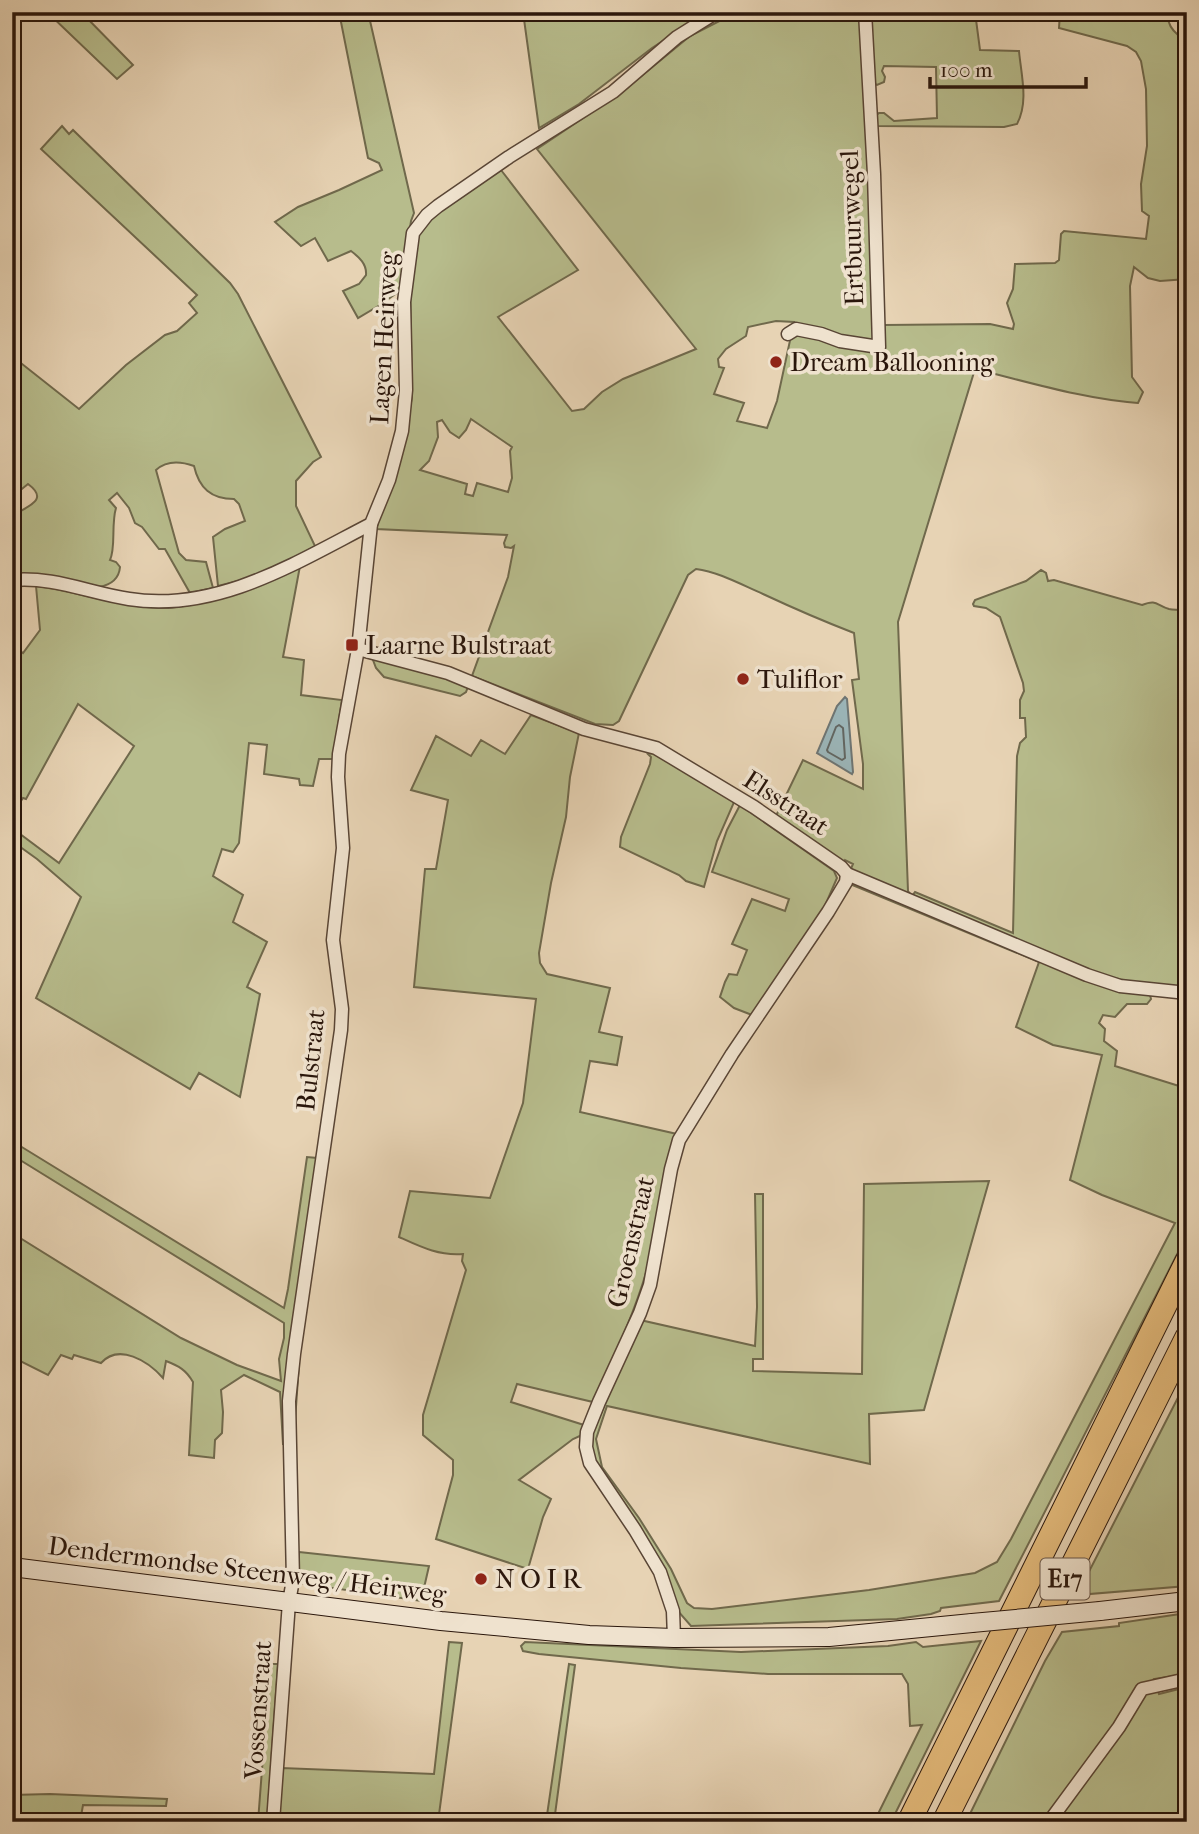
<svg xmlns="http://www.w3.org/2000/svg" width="1199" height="1834" font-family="'IM FELL French Canon',serif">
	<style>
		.green { fill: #b7bc8c; stroke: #70694c; stroke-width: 2; fill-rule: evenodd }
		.water { fill: #9bb5b8; stroke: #6e7573; stroke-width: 2 }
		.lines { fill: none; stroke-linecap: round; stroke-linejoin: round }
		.shore { stroke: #626662; stroke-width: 2 }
		.street-casing { stroke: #594535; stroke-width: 15 }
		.secondary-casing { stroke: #2a160b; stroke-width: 20 }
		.highway-casing { stroke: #2a160b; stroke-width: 25 }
		.street { stroke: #efe2ce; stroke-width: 12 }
		.secondary { stroke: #efe2ce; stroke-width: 18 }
		.highway { stroke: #e4ba7a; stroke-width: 23 }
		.secondary-bridge-casing { stroke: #2a160b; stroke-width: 20; stroke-linecap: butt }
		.secondary-bridge { stroke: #efe2ce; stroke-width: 18 }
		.poi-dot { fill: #8f2418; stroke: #efe2ce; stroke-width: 2.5 }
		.labels { text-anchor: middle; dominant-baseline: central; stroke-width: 7; stroke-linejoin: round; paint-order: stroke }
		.shield { fill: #efe2ce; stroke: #655346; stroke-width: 2 }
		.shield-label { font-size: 24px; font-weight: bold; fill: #2a160b }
		.street-label { font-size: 26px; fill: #2a160b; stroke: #efe2ce }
		.poi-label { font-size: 26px; fill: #2a160b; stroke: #efe2ce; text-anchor: start }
	</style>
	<rect width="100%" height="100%" fill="#e7d3b4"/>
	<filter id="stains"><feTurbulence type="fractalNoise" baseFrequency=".00286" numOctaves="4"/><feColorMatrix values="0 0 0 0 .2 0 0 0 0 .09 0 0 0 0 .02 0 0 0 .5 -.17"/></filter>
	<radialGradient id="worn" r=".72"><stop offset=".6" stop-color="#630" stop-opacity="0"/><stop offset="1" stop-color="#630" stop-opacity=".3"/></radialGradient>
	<g class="green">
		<path d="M47,12H81L133,65L117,79Z"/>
		<path d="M339,12H368L414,213L411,221L401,290L380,305L358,318L343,291L359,284L366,275C367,264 359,257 351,251L328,261L315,238L301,246L275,222L298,207L339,190L382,170L379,163L368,158Z"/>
		<path d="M523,12H707L652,48L579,104L539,128Z"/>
		<path d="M737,12H861L884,325L990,324L1013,329L1014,324L1007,303L1013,289L1015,264L1055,263L1059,260L1061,234L1064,231L1146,239L1149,216L1142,211L1141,184L1147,146L1146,89L1141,61L1136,52L1127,46L1059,28L1060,12H1169C1166,22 1171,29 1178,35H1187V279L1160,281L1148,278L1134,267L1130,286L1132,377L1143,392L1138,403C1083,399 1029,382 975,369L898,622L908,891L912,896L915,892L1013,933L1017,756L1020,743L1026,737L1025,718H1020V700L1024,691L1023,683L1000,617L986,608L974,606L973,604L975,600L1026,581L1041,570L1046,573L1048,581L1054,580L1142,605C1157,599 1156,605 1169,609C1174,610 1181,610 1187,610V988L1137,983L1105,976L850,871L853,864L845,860L843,864L776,816L803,760L863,789V764L852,680L859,679L854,633C823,621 793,608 763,594C742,585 719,572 696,569L688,575L619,721L613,725L595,724L472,676L508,577L514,546L511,548L505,547L504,543L507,535L376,529L406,431L412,397L410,286L417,237L425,225L440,212L501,170L578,270L498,317L572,411L584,409L602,392L623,379L696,349L537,149L622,92L690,36ZM776,321L794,322L777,401L767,428L737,421L744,403L714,394L724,368L719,367L718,359L726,349L746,336L748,327ZM471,419L512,447L510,451L512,478L508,492L477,483L473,496L465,494L467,484L420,470L429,461L438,437L437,422L442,420L450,432L459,438L466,430Z"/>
		<path d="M870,12H975L980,50L1019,51C1021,74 1029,102 1017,124L1004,127L876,126L874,117L879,113H884L894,121L937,118L936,67L884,66L882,71L885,77L884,82L877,85L873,83Z"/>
		<path d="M62,126L69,134L73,130L230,283L238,294L321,457L313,462L296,481V506L315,546C284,565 253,579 218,586L213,537L225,529L245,521L239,504L234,499C211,499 199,488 194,466C180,461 167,460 156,470L179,553L186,560L206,562L213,588L190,593L165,549H159L142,527L135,523L129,508L117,493L109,500L116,508C111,524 116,548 110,560L116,562L120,567C119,579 110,585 99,587L34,574H12V516C25,507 51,501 28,484L12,497V356L79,409L126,365L165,335L177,331L197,313L189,303L197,295L41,149Z"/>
		<path d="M300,566L283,657L304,660L301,695L342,700L333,759H319L313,786L300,785L299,779L264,774L267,745L249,743L239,843L233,852L222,849L213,876L243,895L233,922L267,942L247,987L260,994L240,1097L199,1073L190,1089L36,998L81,897L37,859L12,841V828L59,863L134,746L78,704L26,799L23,798L12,814V645L23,653L40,630L36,586C76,591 115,606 157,608C201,610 258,581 300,566Z"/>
		<path d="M379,659L469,684L466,692L460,696L384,677L376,668L373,660Z"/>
		<path d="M531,715L579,733L570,777L566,817L551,883L539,953L540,963L547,974L610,988L599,1032L622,1037L617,1065L590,1061L580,1112L677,1134C659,1171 661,1212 652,1251C639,1304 616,1353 593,1402L517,1384L511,1402L584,1425L582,1435L573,1439L519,1480L551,1499L543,1517L528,1569L436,1539L453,1475V1460L423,1435V1415L466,1270L462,1261L463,1254C439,1256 421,1247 399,1237L410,1191L490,1198L523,1103L536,999L414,987L425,869H436L448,800L411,790L436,736L471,756L481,740L505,754Z"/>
		<path d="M653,753L735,800L717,841L704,887L686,881L679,875L620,847L621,837L650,764L651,757L648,754Z"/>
		<path d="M740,805L834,871L837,878L824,908L752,1015L734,1008L720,997L725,982L729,974L737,975L747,950L732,944L752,899L785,911L789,899L712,872L727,830Z"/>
		<path d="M853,879L1150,995L1151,999L1147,1004H1127L1115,1017L1103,1015L1099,1023L1105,1029L1104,1041L1117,1051L1115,1066L1179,1086L1187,1066V1235L999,1601L941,1608L940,1611L931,1614L897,1619L691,1626L677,1610L593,1460L591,1437L640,1320L755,1346L757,1307L755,1194H763V1359H753V1371L862,1374L864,1184L989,1181L924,1410L869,1414L870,1464L607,1406L596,1439L602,1467L639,1518L671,1569L687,1603L694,1608L712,1609L869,1590L975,1573L997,1562L1011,1539L1175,1223L1102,1195L1070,1180L1102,1055L1053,1045L1016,1027L1039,962L852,885Z"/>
		<path d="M12,1141L284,1308L288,1289L307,1157L317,1158L290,1363L299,1364L295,1421L287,1444H283L280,1392L244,1375L221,1390L223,1412L222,1433L215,1440L214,1458L189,1455L193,1382C186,1370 179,1366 166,1361L163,1378C148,1361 119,1343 101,1363L74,1355L72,1359L61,1355L48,1375L12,1357V1233L181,1338L237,1365L281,1381L279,1359L284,1338V1323L12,1155Z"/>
		<path d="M1187,1380V1586L1077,1595Z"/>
		<path d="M299,1552L429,1566L421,1601L298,1583Z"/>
		<path d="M1187,1613V1674L1154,1679L1159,1694L1187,1687V1822H966L1045,1661L1062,1632L1119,1626V1623Z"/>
		<path d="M981,1641L891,1822H874L922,1725L910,1726L908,1684L902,1674H768L681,1668L539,1654L523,1651L521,1646L525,1642L741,1652L888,1646L916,1642L923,1647Z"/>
		<path d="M449,1642L462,1643L438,1822H278L282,1768L434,1774Z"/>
		<path d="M270,1664H278L267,1822H258Z"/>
		<path d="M569,1664L575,1665L554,1822H546Z"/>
		<path d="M50,1794L167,1799L166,1806L83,1805L80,1822H12V1795Z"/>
	</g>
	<path class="water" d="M845,697L847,699L853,772L852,774L817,753L837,706Z"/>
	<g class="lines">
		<path class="shore" d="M839,725L843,728L845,758L842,760L828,752L827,750L836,727Z"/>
		<defs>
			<g id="street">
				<path d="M788,334L796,329L821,334L840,341L879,347L874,174L865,12"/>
				<path d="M12,580C52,576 90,593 129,599C217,613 297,562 371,524L389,480L402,431L406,390L404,302L412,241L413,233L427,215L438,206L509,157L613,92L677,37L717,12"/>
				<path d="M358,649L448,673L584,729L656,748L754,807L841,867L847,874L1087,975L1120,986L1187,993"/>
				<path d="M674,1638L673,1611L660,1572L635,1530L590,1463L586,1447L587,1432L599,1402L640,1313L650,1285L671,1169L679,1140L732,1054L828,912L846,882L847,874"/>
				<path d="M273,1822L289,1602L293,1580L289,1401L294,1354L341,1030L342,1009L333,940L343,848L338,777L339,754L358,649L371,524"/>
				<path d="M1049,1822L1119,1727L1142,1689L1187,1679"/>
			</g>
			<g id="secondary">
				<path d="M12,1567L441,1621L589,1635L674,1638L829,1637L972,1623"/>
				<path d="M1100,1611L1187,1601"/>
			</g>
			<g id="highway">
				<path d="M909,1822L1187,1261"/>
				<path d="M944,1822L1187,1337"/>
			</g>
		</defs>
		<use href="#street" class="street-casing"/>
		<use href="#secondary" class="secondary-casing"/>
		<use href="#highway" class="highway-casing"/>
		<use href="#street" class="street"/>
		<use href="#secondary" class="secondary"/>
		<use href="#highway" class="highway"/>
		<defs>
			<path id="secondary-bridge" d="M972,1623L1100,1611"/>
		</defs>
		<use href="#secondary-bridge" class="secondary-bridge-casing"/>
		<use href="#secondary-bridge" class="secondary-bridge"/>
	</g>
	<g class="poi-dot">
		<circle cx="776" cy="362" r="7"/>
		<rect x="345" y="638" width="14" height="14" rx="3.5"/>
		<circle cx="743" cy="679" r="7"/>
		<circle cx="481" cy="1579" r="7"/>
	</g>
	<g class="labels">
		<rect class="shield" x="1040.5" y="1558.5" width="49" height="41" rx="5"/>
		<g class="shield-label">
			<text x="1065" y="1579">E17</text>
		</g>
		<g class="street-label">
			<text transform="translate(852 228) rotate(-92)">Ertbuurwegel</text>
			<text transform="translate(384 338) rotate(-87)">Lagen Heirweg</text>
			<text transform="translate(786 803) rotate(33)">Elsstraat</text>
			<text transform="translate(311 1060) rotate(-84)">Bulstraat</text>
			<text transform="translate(631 1242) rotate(-77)">Groenstraat</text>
			<text transform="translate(247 1570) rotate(7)">Dendermondse Steenweg / Heirweg</text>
			<text transform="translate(258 1710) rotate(-86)">Vossenstraat</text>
		</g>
		<g class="poi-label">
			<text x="790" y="362">Dream Ballooning</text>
			<text x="366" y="645">Laarne Bulstraat</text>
			<text x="757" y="679">Tuliflor</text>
			<text x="495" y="1579">N O I R</text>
		</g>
	</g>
	<rect width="1199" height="1834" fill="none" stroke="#e7d3b4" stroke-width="42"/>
	<rect x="14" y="14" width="1171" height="1806" fill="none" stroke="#2a160b" stroke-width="3.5"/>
	<rect x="21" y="21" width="1157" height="1792" fill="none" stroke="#2a160b" stroke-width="2"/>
	<path d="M930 77v10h156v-10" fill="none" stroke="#2a160b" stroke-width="3.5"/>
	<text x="940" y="77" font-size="21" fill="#2a160b" stroke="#efe2ce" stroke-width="5" paint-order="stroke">100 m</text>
	<rect width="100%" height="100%" filter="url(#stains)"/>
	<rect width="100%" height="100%" fill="url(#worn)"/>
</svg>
